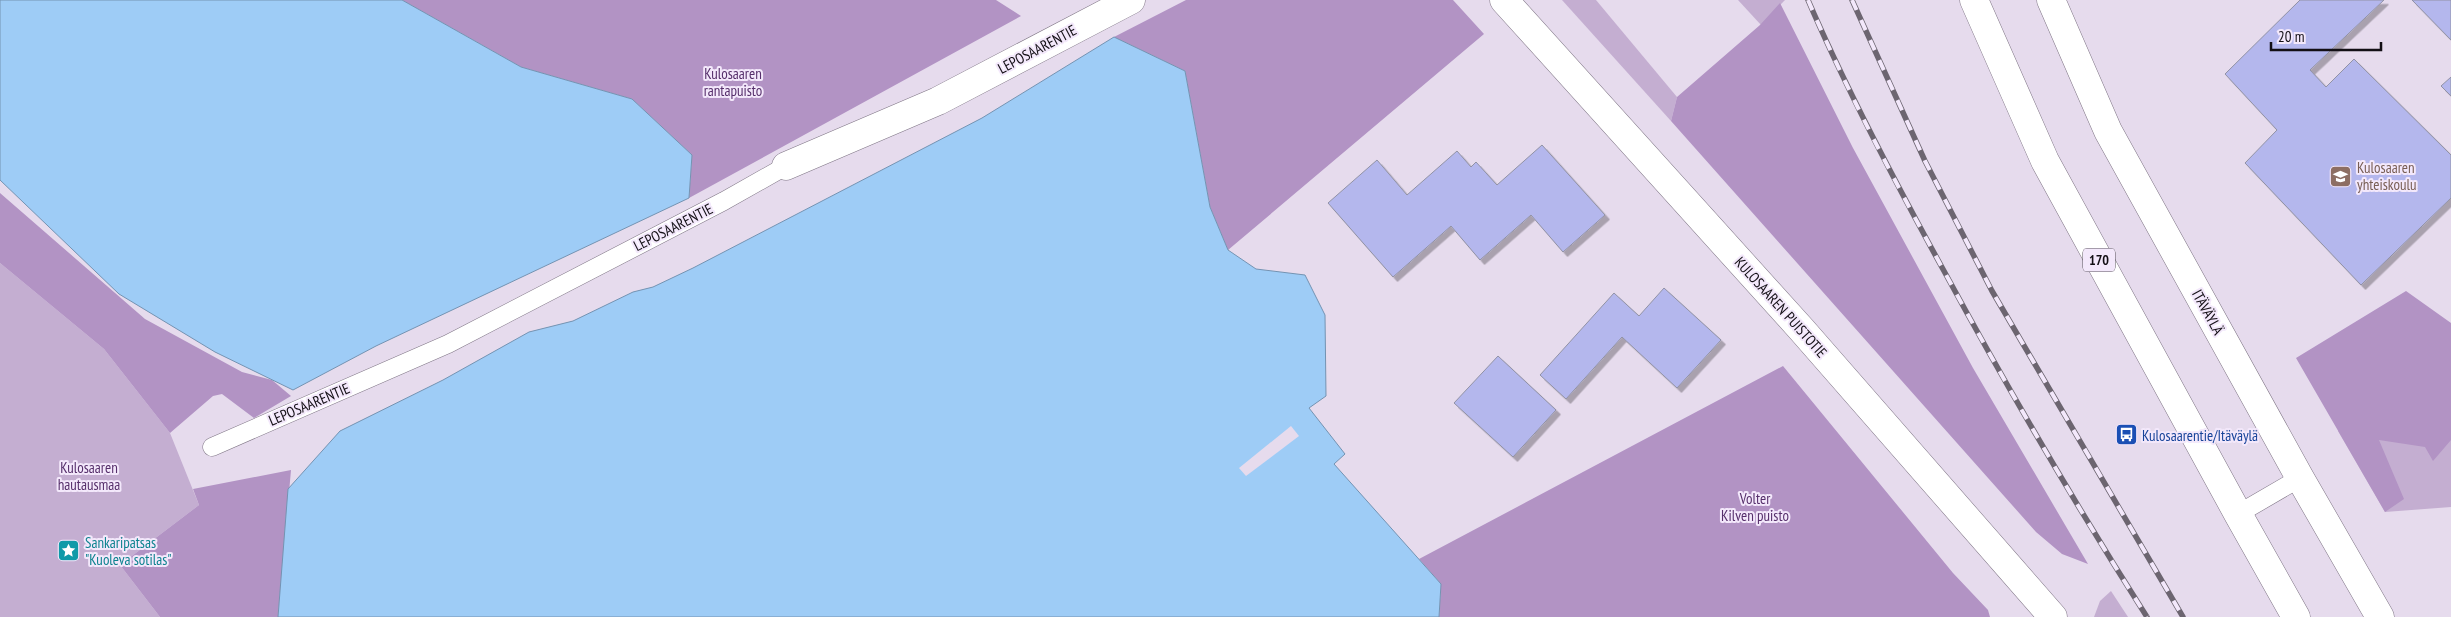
<svg xmlns="http://www.w3.org/2000/svg" width="2451" height="617" font-family="'PT Sans Narrow',sans-serif">
	<style>
		.green { fill: #c4aed1 }
		.forest { fill: #b293c4 }
		.water { fill: #9eccf6; stroke: #7493b2 }
		.pier { fill: #e6dbed }
		.building { fill: #b4b7ed; stroke: #9192a5; filter: url(#shadow) }
		.lines { fill: none; stroke-linecap: round; stroke-linejoin: round }
		.lane-casing { stroke: #7f7585; stroke-width: 19 }
		.street-casing { stroke: #7f7585; stroke-width: 29 }
		.secondary-casing { stroke: #7f7585; stroke-width: 29 }
		.highway-casing { stroke: #7f7585; stroke-width: 29 }
		.lane { stroke: #fff; stroke-width: 18 }
		.street { stroke: #fff; stroke-width: 28 }
		.secondary { stroke: #fff; stroke-width: 28 }
		.highway { stroke: #fff; stroke-width: 28 }
		.rail-casing { stroke: #6c6570; stroke-width: 5.5 }
		.rail { stroke: #f3e8fb; stroke-width: 4; stroke-dasharray: 11; stroke-linecap: butt }
		.labels { text-anchor: middle; dominant-baseline: central; stroke-width: 4; stroke-linejoin: round; paint-order: stroke }
		.shield { fill: #f3e8fb; stroke: #56505a; stroke-width: 1 }
		.shield-label { font-size: 14px; font-weight: bold; fill: #130f15 }
		.street-label { font-size: 15px; fill: #130f15; stroke: #f3e8fb }
		.park-label { font-size: 15px; fill: #562f6b; stroke: #f3e8fb }
		.education-label { font-size: 15px; fill: #785e54; stroke: #f3e8fb; text-anchor: start }
		.transit-label { font-size: 15px; fill: #164399; stroke: #f3e8fb; text-anchor: start }
		.culture-label { font-size: 15px; fill: #0d838f; stroke: #f3e8fb; text-anchor: start }
	</style>
	<defs>
		<filter id="shadow"><feDropShadow dx="4.5" dy="4.5" stdDeviation="0" flood-color="#0004"/></filter>
	</defs>
	<rect width="100%" height="100%" fill="#e6dbed"/>
	<g class="green">
		<path d="M1562,0H1596L1677,97L1671,121Z"/>
		<path d="M1738,0H1785L1761,25Z"/>
		<path d="M0,263L104,349L170,433L199,505L120,565L160,617H0Z"/>
		<path d="M2451,361V507L2385,512L2338,431Z"/>
		<path d="M2111,591L2128,617H2094L2100,601Z"/>
	</g>
	<g class="forest">
		<path d="M402,0H996L1021,16L689,198L692,155L632,99L521,67Z"/>
		<path d="M1186,0H1453L1484,34L1228,250L1210,207L1185,71L1114,37Z"/>
		<path d="M1780,3L1853,148L1973,368L2088,564L2062,554L2036,532L1671,121L1677,97L1760,25Z"/>
		<path d="M0,193L145,319L242,372L272,380L291,396L254,418L222,394L213,396L170,433L104,349L0,263Z"/>
		<path d="M2406,291L2451,323V440L2433,461L2425,447L2379,440L2404,499L2385,512L2296,358Z"/>
		<path d="M1783,366L1953,573L1988,610L1990,617H1439L1441,584L1419,559Z"/>
		<path d="M291,470L278,617H160L120,565L199,505L193,489Z"/>
	</g>
	<g class="water">
		<path d="M0,0H402L521,67L632,99L692,155L689,198L376,346L293,390L215,352L119,294L0,180Z"/>
		<path d="M1114,37L1185,71L1210,207L1228,250L1256,269L1305,275L1325,315L1326,396L1309,408L1345,454L1334,464L1441,584L1439,617H278L288,489L340,431L443,380L529,332L573,321L633,292L653,287L693,268L982,118Z"/>
	</g>
	<path class="pier" d="M1291,426L1299,436L1246,476L1239,468Z"/>
	<g class="building">
		<path d="M2300,0H2384L2310,70L2326,87L2354,59L2451,155V198L2361,285L2245,163L2277,130L2225,74Z"/>
		<path d="M2412,0H2451V40Z"/>
		<path d="M2451,77V96L2441,86Z"/>
		<path d="M1542,145L1605,215L1563,252L1531,215L1480,260L1451,226L1393,277L1328,203L1377,160L1407,195L1457,151L1471,167L1476,162L1497,185Z"/>
		<path d="M1664,288L1721,340L1677,388L1622,337L1566,399L1540,375L1614,293L1639,316Z"/>
		<path d="M1498,356L1556,410L1513,457L1454,403Z"/>
	</g>
	<g class="lines">
		<defs>
			<g id="lane">
				<path d="M212,447L448,344L724,201L786,166"/>
				<path d="M2238,514L2300,478"/>
			</g>
			<path id="street" d="M786,166L938,101L1131,0"/>
			<path id="secondary" d="M1504,0L1802,330L2053,617"/>
			<g id="highway">
				<path d="M1974,0L2045,161L2238,514L2296,617"/>
				<path d="M2051,0L2108,131L2300,478L2380,617"/>
			</g>
		</defs>
		<use href="#lane" class="lane-casing"/>
		<use href="#street" class="street-casing"/>
		<use href="#secondary" class="secondary-casing"/>
		<use href="#highway" class="highway-casing"/>
		<use href="#lane" class="lane"/>
		<use href="#street" class="street"/>
		<use href="#secondary" class="secondary"/>
		<use href="#highway" class="highway"/>
		<defs>
			<g id="rail">
				<path d="M1808,0C1848,93 1895,182 1944,271C2008,389 2075,504 2147,617"/>
				<path d="M1852,0L1925,161L1992,291L2183,617"/>
			</g>
		</defs>
		<use href="#rail" class="rail-casing"/>
		<use href="#rail" class="rail"/>
	</g>
	<defs>
		<symbol id="school-square" viewBox="-11 -11 22 22"><rect x="-9" y="-9" width="18" height="18" rx="4" fill="#8d6e63" stroke="#f3e8fb"/><path d="M0-5L7-2L0 1L-7-2ZM-4 1L0 2.5L4 1V4Q0 6-4 4Z" fill="#fff"/></symbol>
		<symbol id="bus-square" viewBox="-11 -11 22 22"><rect x="-9" y="-9" width="18" height="18" rx="4" fill="#1a4fb4" stroke="#f3e8fb"/><path d="M-5-6H5V4H4V6H2V4H-2V6H-4V4H-5ZM-3.5-4V0h7V-4ZM-3.5 1.2v1.5H-2V1.2ZM2 1.2v1.5H3.5V1.2Z" fill="#fff"/></symbol>
		<symbol id="sight-square" viewBox="-11 -11 22 22"><rect x="-9" y="-9" width="18" height="18" rx="4" fill="#0f9aa8" stroke="#f3e8fb"/><path d="M0-6L1.8-2.2L6-1.7L2.9 1.2L3.7 5.4L0 3.3L-3.7 5.4L-2.9 1.2L-6-1.7L-1.8-2.2Z" fill="#fff"/></symbol>
	</defs>
	<g fill-rule="evenodd">
		<use href="#school-square" x="2328" y="164" width="25" height="25"/>
		<use href="#bus-square" x="2114" y="422" width="25" height="25"/>
		<use href="#sight-square" x="56" y="538" width="25" height="25"/>
	</g>
	<g class="labels">
		<rect class="shield" x="2083" y="248.5" width="32" height="23" rx="4"/>
		<g class="shield-label">
			<text x="2099" y="260">170</text>
		</g>
		<g class="street-label">
			<text transform="translate(1037 49) rotate(-28)">LEPOSAARENTIE</text>
			<text transform="translate(673 227) rotate(-27)">LEPOSAARENTIE</text>
			<text transform="translate(1781 307) rotate(48)">KULOSAAREN PUISTOTIE</text>
			<text transform="translate(2208 312) rotate(61)">ITÄVÄYLÄ</text>
			<text transform="translate(309 404) rotate(-23)">LEPOSAARENTIE</text>
		</g>
		<g class="park-label">
			<text x="733" y="73">Kulosaaren<tspan x="733" dy="17">rantapuisto</tspan></text>
			<text x="89" y="467">Kulosaaren<tspan x="89" dy="17">hautausmaa</tspan></text>
			<text x="1755" y="498">Volter<tspan x="1755" dy="17">Kilven puisto</tspan></text>
		</g>
		<g class="education-label">
			<text x="2357" y="167">Kulosaaren<tspan x="2357" dy="17">yhteiskoulu</tspan></text>
		</g>
		<g class="transit-label">
			<text x="2142" y="435">Kulosaarentie/Itäväylä</text>
		</g>
		<g class="culture-label">
			<text x="85" y="542">Sankaripatsas<tspan x="85" dy="17">"Kuoleva sotilas"</tspan></text>
		</g>
	</g>
	<path d="M2271 42v8h110v-8" fill="none" stroke="#130f15" stroke-width="2.5"/>
	<text x="2278" y="42" font-size="15" fill="#130f15" stroke="#f3e8fb" stroke-width="4" paint-order="stroke">20 m</text>
</svg>
